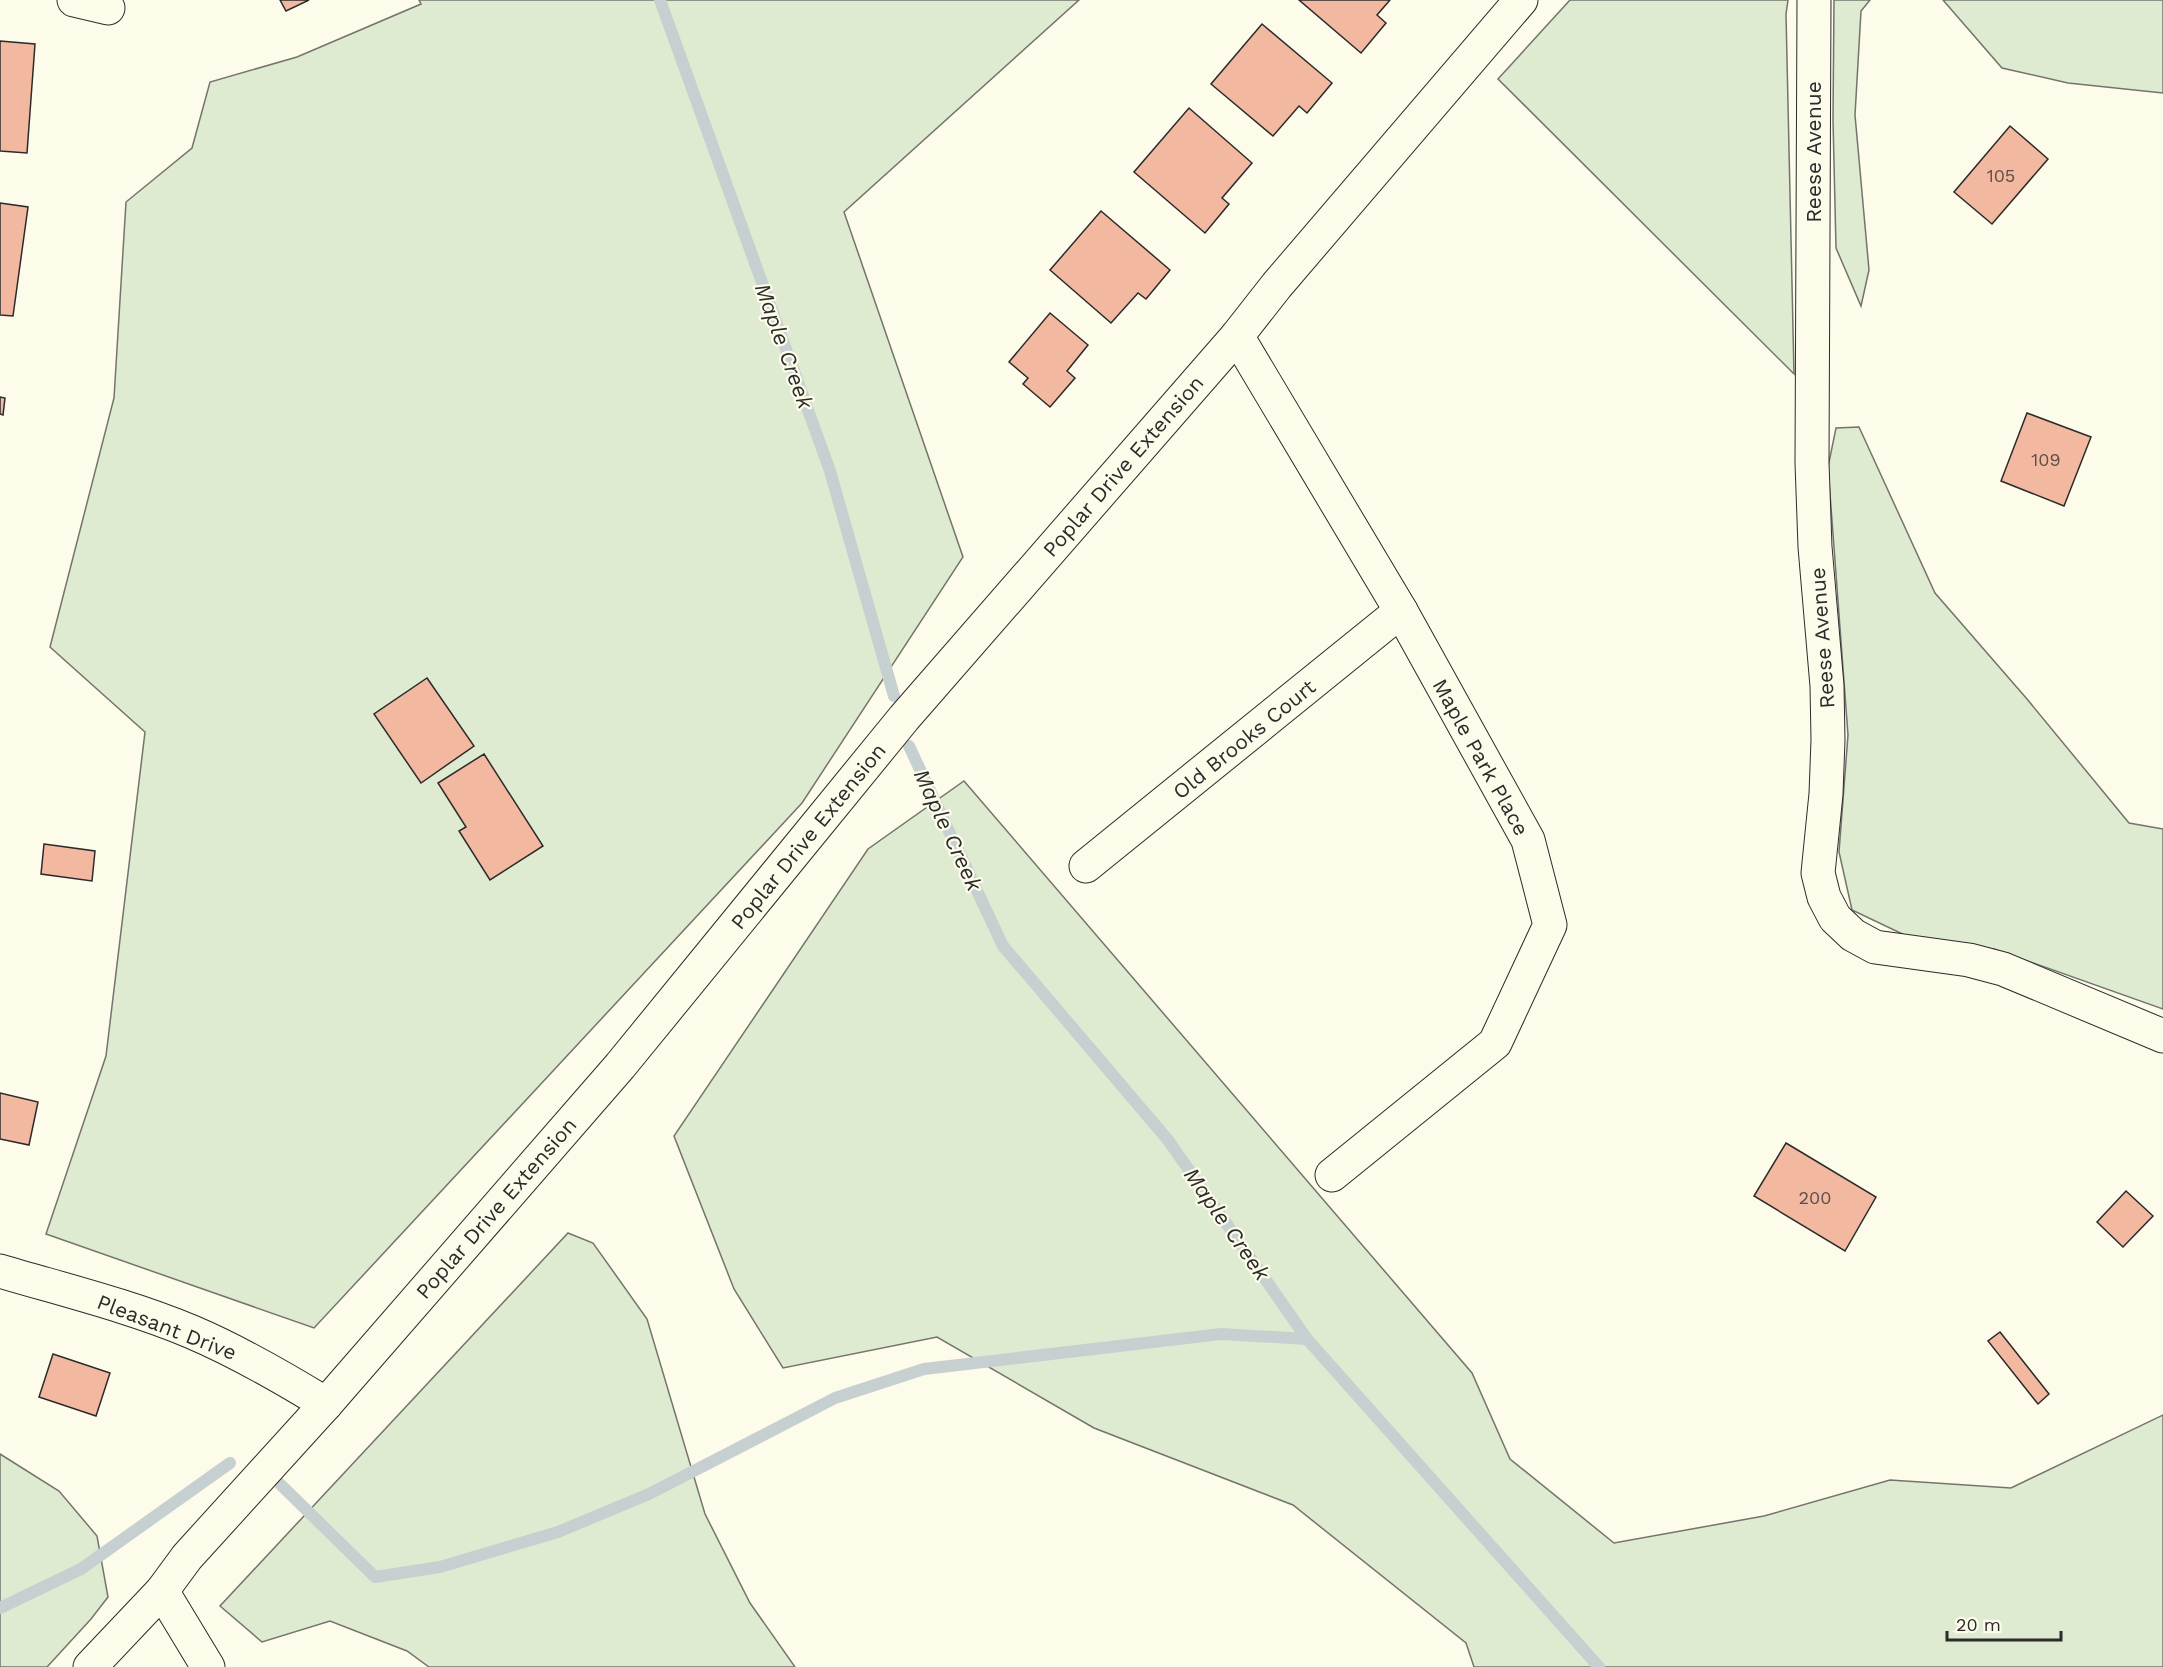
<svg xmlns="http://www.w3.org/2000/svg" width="2163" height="1667" font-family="'Work Sans',sans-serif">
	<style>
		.green { fill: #deebd1; stroke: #74746e; stroke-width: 1.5 }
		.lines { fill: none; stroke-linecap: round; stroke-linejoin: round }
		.stream { stroke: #c7d0d0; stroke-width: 12 }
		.building { fill: #f2b8a0; stroke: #2b2b2b; stroke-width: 1.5 }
		.street-casing { stroke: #2b2b2b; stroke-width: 35 }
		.secondary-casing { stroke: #2b2b2b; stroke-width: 35 }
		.street { stroke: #fdfbea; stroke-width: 33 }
		.secondary { stroke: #fdfbea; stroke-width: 33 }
		.labels { text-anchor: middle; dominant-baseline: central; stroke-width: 4.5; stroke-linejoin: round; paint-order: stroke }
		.number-label { font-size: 18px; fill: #5d4e48 }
		.street-label { font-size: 21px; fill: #2b2b2b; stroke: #fdfbea }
		.water-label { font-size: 22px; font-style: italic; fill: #2b2b2b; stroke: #fdfbea }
	</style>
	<rect width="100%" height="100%" fill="#fdfbea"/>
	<g class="green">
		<path d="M419,0H1079L844,212L963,557L802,803L314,1328L46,1234L106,1056L145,732L50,647L114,398L126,202L192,148L210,82L297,57L421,4Z"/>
		<path d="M1570,0H1788L1786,14L1794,374L1498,79Z"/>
		<path d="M1834,0H1870L1861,11L1855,115L1869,270L1861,306L1836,248L1833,120Z"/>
		<path d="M1943,0H2163V93L2068,83L2002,68Z"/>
		<path d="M1859,427L1935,593L2027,699L2129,823L2163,829V1009L1994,949L1915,940L1852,910L1839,852L1848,735L1828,467L1836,428Z"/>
		<path d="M964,781L1472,1373L1510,1459L1614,1543L1764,1516L1890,1480L2011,1488L2163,1415V1667H1474L1466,1643L1293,1505L1094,1428L937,1337L783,1368L734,1289L674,1136L868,849Z"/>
		<path d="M568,1233L593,1243L647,1319L705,1514L750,1603L795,1667H429L407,1651L330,1621L262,1642L220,1606Z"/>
		<path d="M0,1454L59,1491L97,1536L108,1597L91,1619L47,1667H0Z"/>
	</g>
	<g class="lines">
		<g class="stream">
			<path d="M660,0L830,471L894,696"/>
			<path d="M909,746L1003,946L1168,1140L1307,1339L1599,1667"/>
			<path d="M280,1484L375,1577L440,1567L558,1532L649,1494L835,1398L924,1369L1221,1334L1307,1339"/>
			<path d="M0,1608L81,1569L230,1463"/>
		</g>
	</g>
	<g class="building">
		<path d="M280,0H309L286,11Z"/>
		<path d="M1299,0H1390L1377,15L1386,23L1361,53Z"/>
		<path d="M1262,24L1332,83L1307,113L1299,106L1273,136L1211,84Z"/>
		<path d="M0,41L35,44L27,153L0,151Z"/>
		<path d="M1189,108L1252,163L1222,198L1229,204L1205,233L1134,172Z"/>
		<path d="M2010,126L2048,159L1992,224L1954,192Z"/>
		<path d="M0,203L28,207L13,316L0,315Z"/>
		<path d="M1101,211L1170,270L1146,299L1138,293L1111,323L1050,270Z"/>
		<path d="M1050,313L1088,345L1067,371L1075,378L1050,407L1023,384L1028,378L1009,362Z"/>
		<path d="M0,397L5,398L3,415L0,414Z"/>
		<path d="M2027,413L2091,437L2064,506L2001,481Z"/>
		<path d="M427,678L474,746L421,783L374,714Z"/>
		<path d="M484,754L543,846L490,880L459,831L466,827L438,783Z"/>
		<path d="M44,844L95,851L92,881L41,874Z"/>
		<path d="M0,1093L38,1102L29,1145L0,1139Z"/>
		<path d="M1786,1143L1876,1197L1845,1251L1754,1196Z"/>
		<path d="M2126,1191L2153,1216L2123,1247L2097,1222Z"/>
		<path d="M2000,1332L2049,1394L2038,1404L1988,1341Z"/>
		<path d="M53,1354L110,1373L96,1416L39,1397Z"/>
	</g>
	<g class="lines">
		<defs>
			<g id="street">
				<path d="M74,0L108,8"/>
				<path d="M1814,0L1812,463L1815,547L1827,686L1828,740L1826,794L1818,873L1824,897L1835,918L1853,935L1875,947L1969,960L2003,969L2163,1036"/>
				<path d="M1237,336L1401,611L1528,840L1550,925L1495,1043L1332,1175"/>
				<path d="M1086,866L1401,611"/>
				<path d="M0,1271C64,1290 130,1306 192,1332C239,1352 282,1377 326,1404"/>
				<path d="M162,1591L208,1667"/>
			</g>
			<path id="secondary" d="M90,1667L162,1591L187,1557L326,1404L620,1066L904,718L1237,336L1277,285L1521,0"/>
		</defs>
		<use href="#street" class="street-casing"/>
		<use href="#secondary" class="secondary-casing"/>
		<use href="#street" class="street"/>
		<use href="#secondary" class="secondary"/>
	</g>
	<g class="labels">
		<g class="number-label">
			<text x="2001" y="175">105</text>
			<text x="2046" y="459">109</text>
			<text x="1815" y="1197">200</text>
		</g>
		<g class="street-label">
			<text transform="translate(1813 152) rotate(-90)">Reese Avenue</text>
			<text transform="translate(1123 466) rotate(-49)">Poplar Drive Extension</text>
			<text transform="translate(1822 638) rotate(-94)">Reese Avenue</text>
			<text transform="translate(1244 739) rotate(-39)">Old Brooks Court</text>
			<text transform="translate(1481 757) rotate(61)">Maple Park Place</text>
			<text transform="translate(808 836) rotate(-51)">Poplar Drive Extension</text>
			<text transform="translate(496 1208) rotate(-49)">Poplar Drive Extension</text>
			<text transform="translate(167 1327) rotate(21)">Pleasant Drive</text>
		</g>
		<g class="water-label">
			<text transform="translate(784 346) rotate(70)">Maple Creek</text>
			<text transform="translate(948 830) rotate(65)">Maple Creek</text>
			<text transform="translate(1227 1224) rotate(55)">Maple Creek</text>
		</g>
	</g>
	<path d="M1947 1631v9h114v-9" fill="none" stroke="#2b2b2b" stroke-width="3"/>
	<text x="1956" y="1631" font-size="18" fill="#2b2b2b" stroke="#fdfbea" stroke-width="4.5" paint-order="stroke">20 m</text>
</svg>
